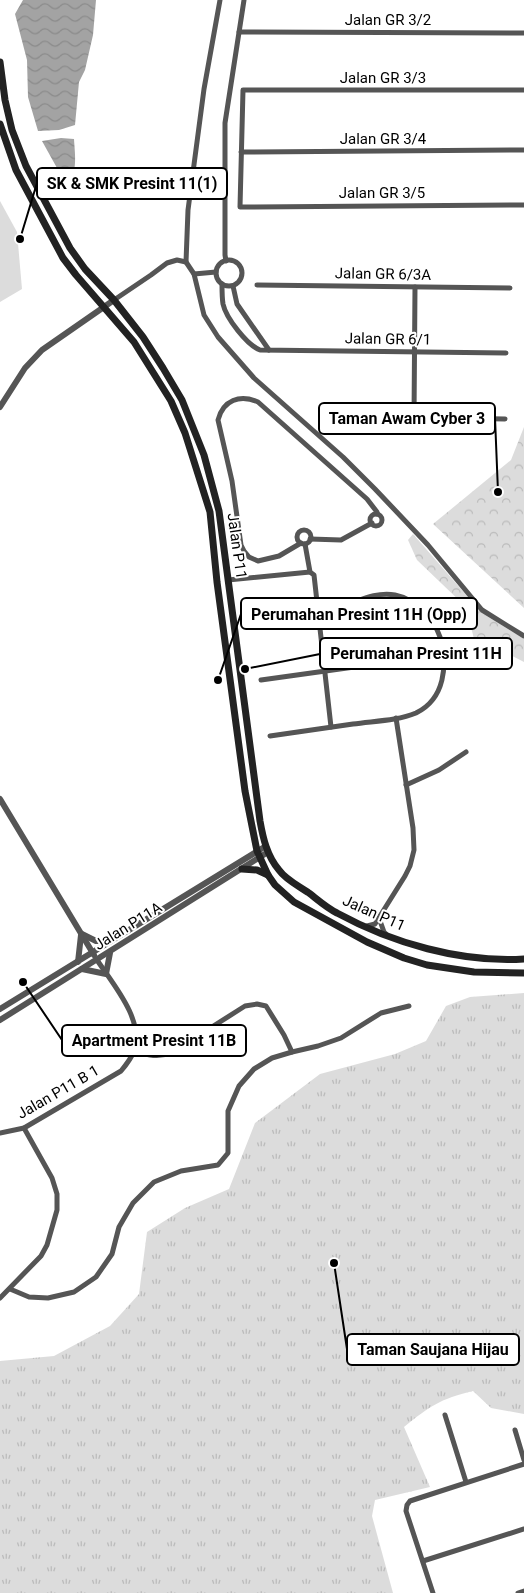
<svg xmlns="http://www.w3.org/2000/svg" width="524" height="1593" font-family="Roboto,sans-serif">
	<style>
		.grass { fill: url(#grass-tufts) }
		.forest { fill: url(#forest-crowns) }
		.pitch { fill: #dcdcdc }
		.water { fill: url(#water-waves) }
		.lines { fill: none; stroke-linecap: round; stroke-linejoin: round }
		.minor { stroke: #555; stroke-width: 5 }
		.tertiary { stroke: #555; stroke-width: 6 }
		.secondary { stroke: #222; stroke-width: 7 }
		.labels { text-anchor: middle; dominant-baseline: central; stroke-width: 4; stroke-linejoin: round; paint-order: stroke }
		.street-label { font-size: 15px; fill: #000; stroke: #fff }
		.leader { fill: none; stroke: #000; stroke-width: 2 }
		.callout-dot { fill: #000; stroke: #fff; stroke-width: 2 }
		.callout { fill: #fff; stroke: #000; stroke-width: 2 }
		.callout-label { font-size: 16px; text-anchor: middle; font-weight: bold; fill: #000 }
	</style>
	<defs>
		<pattern id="grass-tufts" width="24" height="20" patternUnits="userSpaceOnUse" patternTransform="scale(1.25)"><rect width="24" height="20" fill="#dcdcdc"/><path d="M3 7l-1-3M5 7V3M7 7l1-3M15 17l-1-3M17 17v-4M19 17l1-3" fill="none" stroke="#bbb"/></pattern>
		<pattern id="forest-crowns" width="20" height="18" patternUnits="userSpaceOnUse" patternTransform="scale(1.25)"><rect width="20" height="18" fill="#dcdcdc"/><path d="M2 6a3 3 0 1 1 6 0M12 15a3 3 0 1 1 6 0" fill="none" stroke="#bbb"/></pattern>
		<pattern id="water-waves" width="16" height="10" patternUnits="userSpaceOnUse" patternTransform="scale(1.25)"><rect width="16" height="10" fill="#a3a3a3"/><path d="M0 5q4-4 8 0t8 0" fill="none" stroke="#8b8b8b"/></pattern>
	</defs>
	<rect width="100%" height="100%" fill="#fff"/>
	<path class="grass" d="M524,993V1414L491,1408L473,1391C440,1399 430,1406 404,1427L430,1487L375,1500L372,1516L393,1593H0V1361L54,1356L110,1326L139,1294L147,1232L185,1208L229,1189L255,1123L320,1074L395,1054L426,1041L446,1006L470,997Z"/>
	<g class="forest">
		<path d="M524,427V608L433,524L511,460Z"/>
		<path d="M413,534L482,613L524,639V662L489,644L487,659L478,655L466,607L417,560L408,540Z"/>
	</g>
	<path class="pitch" d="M0,201L17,232L22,289L0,302Z"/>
	<g class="water">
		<path d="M23,0H96L93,35L85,70L79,82L75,125L59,130L38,131L28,97L27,60L15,14Z"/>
		<path d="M61,138L74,139C75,156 78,172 67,186L42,141Z"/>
	</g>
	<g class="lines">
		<g class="minor">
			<path d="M220,0L204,89L188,210L186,262L194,274L204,315L218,337L254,378L343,457L375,489L428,545L482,610L524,636"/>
			<path d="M239,32L524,33"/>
			<path d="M524,90H243L240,207L524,205"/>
			<path d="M241,152L524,150"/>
			<circle cx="229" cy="273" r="13"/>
			<path d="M226,261L225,255V123L244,0"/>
			<path d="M194,274L216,272"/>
			<path d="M222,284C222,291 222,298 223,304C226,318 247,345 260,350L506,353"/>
			<path d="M257,285L510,288"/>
			<path d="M233,286L237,304L269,350"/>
			<path d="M114,300L151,275L167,263L177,260L186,262"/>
			<path d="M338,416L505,419"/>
			<path d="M414,418L415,287"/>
			<circle cx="376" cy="520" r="6"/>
			<circle cx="304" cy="537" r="7"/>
			<path d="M310,539L341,540L372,523"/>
			<path d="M301,543L279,556L258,561L249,557L244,551L241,545L232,481L218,420C223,400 240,394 258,402L367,499L377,512V514"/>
			<path d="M305,544L310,572L314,575L331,727"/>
			<path d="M228,580L310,572"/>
			<path d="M254,620C280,617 308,615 333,609C354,604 373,591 395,595C415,599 434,619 440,637C448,665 445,699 416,713C397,721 373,721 353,724C325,728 297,732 270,736"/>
			<path d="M261,680L383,663"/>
			<path d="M406,785L439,770L466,752"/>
			<path d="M379,918L384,932L387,935"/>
			<path d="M367,926L375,924L405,876L410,866L414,850L413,828L396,718"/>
			<path d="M134,1051C148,1055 157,1058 171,1053L245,1006L257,1004L266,1006L284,1035L292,1052"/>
			<path d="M0,1133L24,1128L121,1071C126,1065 131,1059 134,1051C145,1021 113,984 97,960"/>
			<path d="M10,1289L29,1297L48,1298L74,1292L96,1277L112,1254L119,1227L133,1203L154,1182L181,1171L218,1165L228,1153V1111L239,1086L254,1069L272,1058L292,1052L318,1046L341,1038L381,1013L409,1006"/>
			<path d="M0,1298L41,1256L47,1245L57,1210V1194L52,1178L24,1128"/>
			<path d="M445,1415L466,1482"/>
			<path d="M515,1430L524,1460"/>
			<path d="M423,1561L524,1529"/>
			<path d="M433,1593L406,1511L407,1505L410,1501L524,1464"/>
			<path d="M518,1593L524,1591"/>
		</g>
		<g class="tertiary">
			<path d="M0,407L25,368L42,350L114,300"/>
			<path d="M0,799L94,955"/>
			<path d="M82,934L96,941H110"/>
			<path d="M78,962L81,935"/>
			<path d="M82,969L106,974L110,953"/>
			<path d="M0,1009L266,846"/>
			<path d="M0,1020L268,852"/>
		</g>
		<g class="secondary">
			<path d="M0,62L5,100L12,130L26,166L70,248L85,269L114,300L143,337L163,368L182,400L204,455L219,511L260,821C263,838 267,856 279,870C286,880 299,886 309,893C318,900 327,908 337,913C392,943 461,963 524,959"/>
			<path d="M0,124L16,170L63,258L76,275L134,342L171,401L185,433L210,512L217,582L245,791L257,851L268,875L275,885L294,902L367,942L404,958L427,965L474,972L524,973"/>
			<path d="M242,869L257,870L268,875"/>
		</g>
	</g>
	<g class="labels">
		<g class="street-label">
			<text x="388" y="20">Jalan GR 3/2</text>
			<text x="383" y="78">Jalan GR 3/3</text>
			<text x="383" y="139">Jalan GR 3/4</text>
			<text x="382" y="193">Jalan GR 3/5</text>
			<text transform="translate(383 274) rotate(1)">Jalan GR 6/3A</text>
			<text transform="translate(388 339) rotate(1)">Jalan GR 6/1</text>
			<text transform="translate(237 546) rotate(82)">Jalan P11</text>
			<text transform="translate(374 913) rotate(24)">Jalan P11</text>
			<text transform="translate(128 926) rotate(-32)">Jalan P11A</text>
			<text transform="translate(58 1092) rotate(-30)">Jalan P11 B 1</text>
		</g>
	</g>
	<path class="leader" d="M20 239L37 183M498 492L495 418M218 680L241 614M245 669L320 654M23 982L62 1040M334 1263L347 1349"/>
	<g class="callout-dot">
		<circle cx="20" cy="239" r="5"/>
		<circle cx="498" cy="492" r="5"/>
		<circle cx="218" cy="680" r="5"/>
		<circle cx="245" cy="669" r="5"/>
		<circle cx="23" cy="982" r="5"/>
		<circle cx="334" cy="1263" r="5"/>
	</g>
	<g class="callout">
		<rect x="37" y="168" width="190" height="31" rx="5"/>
		<rect x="319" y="403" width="176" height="31" rx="5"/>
		<rect x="241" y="598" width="236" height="31" rx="5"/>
		<rect x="320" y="638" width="192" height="31" rx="5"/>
		<rect x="62" y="1025" width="184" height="31" rx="5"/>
		<rect x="347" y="1334" width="172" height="31" rx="5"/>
	</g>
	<g class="callout-label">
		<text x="132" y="189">SK &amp; SMK Presint 11(1)</text>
		<text x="407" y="424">Taman Awam Cyber 3</text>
		<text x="359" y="620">Perumahan Presint 11H (Opp)</text>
		<text x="416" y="659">Perumahan Presint 11H</text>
		<text x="154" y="1046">Apartment Presint 11B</text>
		<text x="433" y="1355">Taman Saujana Hijau</text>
	</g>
</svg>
